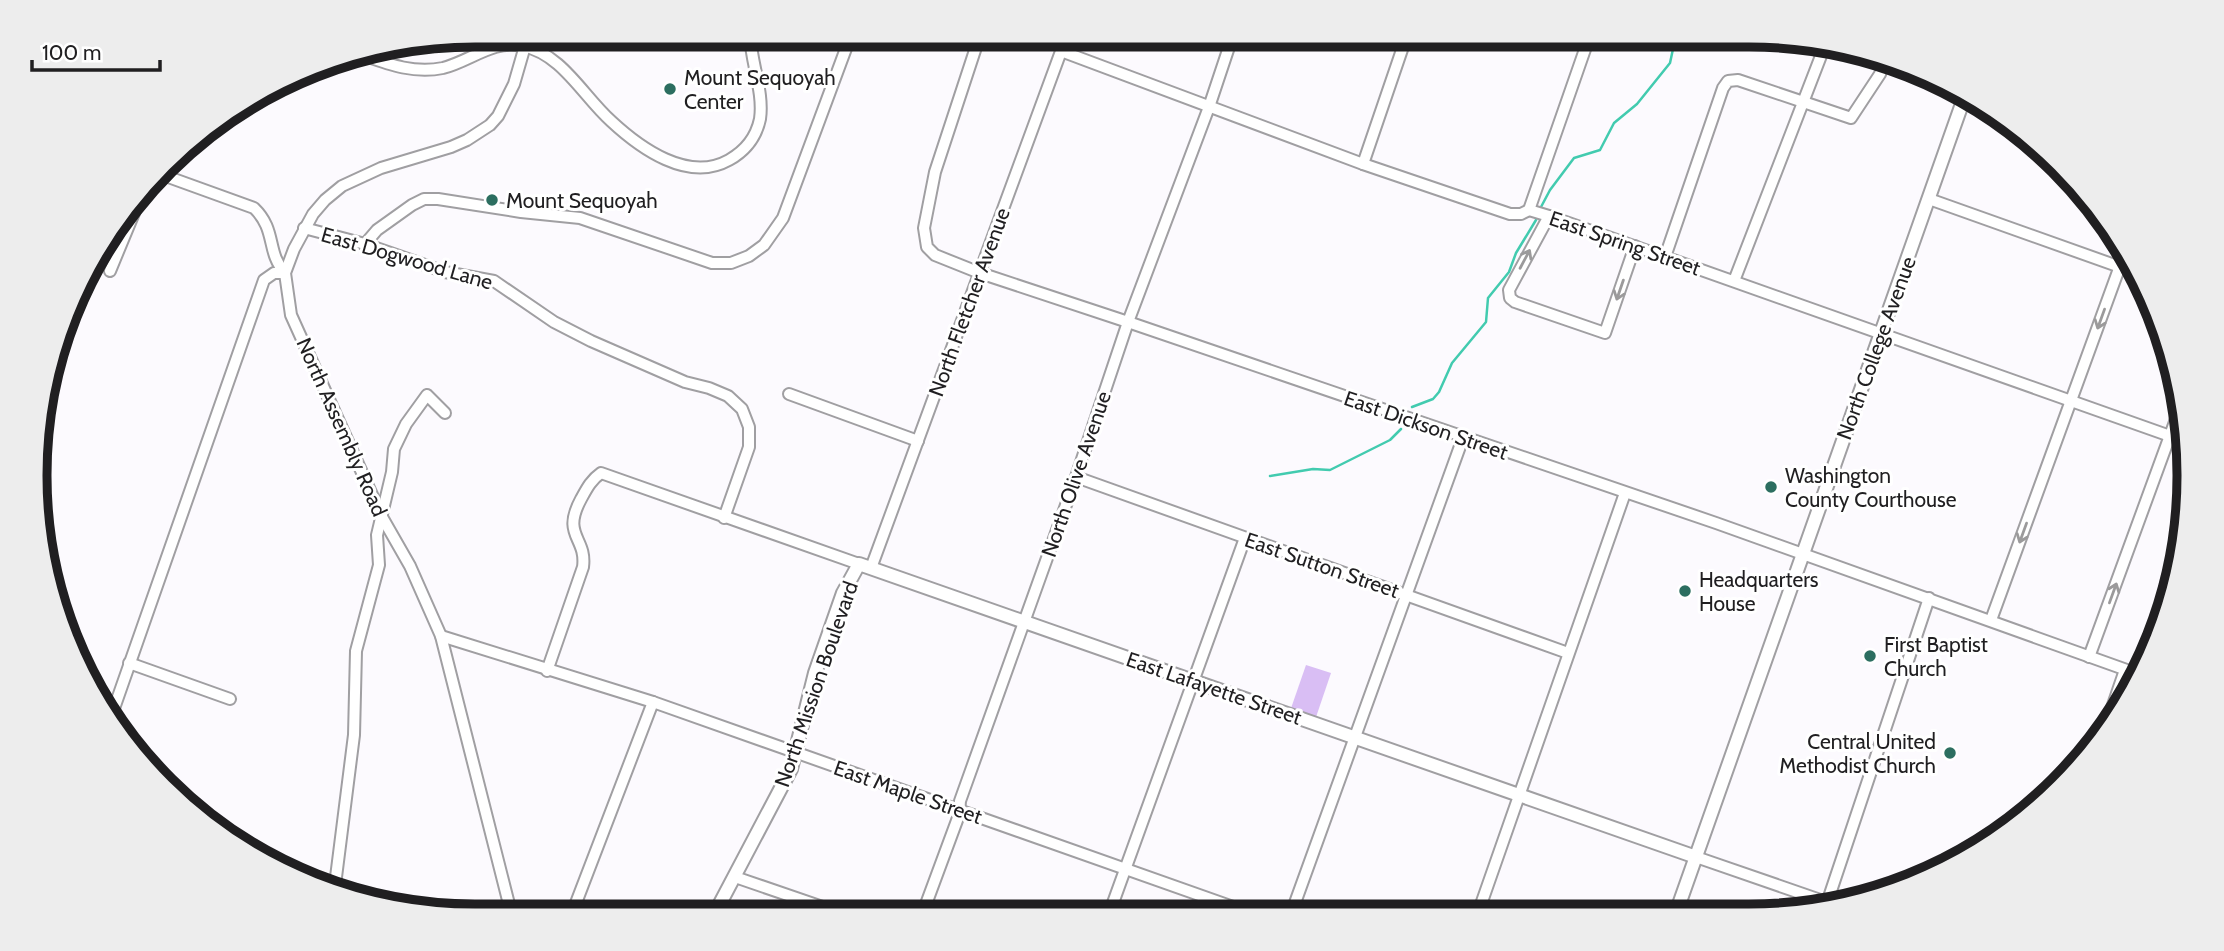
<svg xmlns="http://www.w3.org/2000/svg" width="2224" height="951" font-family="Cabin,sans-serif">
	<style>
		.green { fill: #d9bef4 }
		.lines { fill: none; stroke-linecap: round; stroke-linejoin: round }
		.stream { stroke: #42cbaf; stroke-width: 2.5 }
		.minor-casing { stroke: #a09fa2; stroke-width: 14 }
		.major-casing { stroke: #a09fa2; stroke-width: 16 }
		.minor { stroke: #fff; stroke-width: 10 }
		.major { stroke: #fff; stroke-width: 12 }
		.oneway { stroke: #9b9a9b }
		.poi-dot { fill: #2c6e60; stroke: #fff; stroke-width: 2.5 }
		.labels { text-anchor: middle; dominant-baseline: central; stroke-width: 6; stroke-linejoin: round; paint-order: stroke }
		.poi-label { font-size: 21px; fill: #201f21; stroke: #fff; text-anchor: start }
		.street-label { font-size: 21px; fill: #201f21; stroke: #fff }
		.rim { fill: none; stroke: #201f21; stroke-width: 9 }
	</style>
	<rect width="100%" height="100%" fill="#fcfafe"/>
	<path class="green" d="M1306,665L1331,673L1314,723L1289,714Z"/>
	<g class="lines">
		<g class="stream">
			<path d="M1541,207L1550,190L1574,158L1600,150L1614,123L1637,104L1670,63L1673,49L1672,35"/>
			<path d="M1412,407L1433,399L1439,392L1452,363L1486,322L1488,298L1509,272L1516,253L1536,220"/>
			<path d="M1270,476L1313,469L1330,470L1390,440L1401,429"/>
		</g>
		<defs>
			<g id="minor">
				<path d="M980,35L935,172L924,228L927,247L935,255L980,273L1128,322L1716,523L2138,674"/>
				<path d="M1061,51L1363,164L1510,214H1521L1529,210L1549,216L2187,442"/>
				<path d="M360,54C388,64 413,74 443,68C471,61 493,39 523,46C562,54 583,96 611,121C640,148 688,183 729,160C745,151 756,138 760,119C764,92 751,63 750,35"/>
				<path d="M1885,62L1916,73"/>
				<path d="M1363,164L1407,35"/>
				<path d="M160,174L254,208C277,230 266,252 285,273"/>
				<path d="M1929,199L2137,273"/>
				<path d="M1529,210L1590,35"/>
				<path d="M1549,216L1509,290L1510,298L1515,302L1605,333L1635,246"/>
				<path d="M304,228L365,244L445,272L494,281L554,322L591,341L685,382L709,388L728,396L742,409L749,427V447L724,518"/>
				<path d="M365,244L377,230L412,205L424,199H438L521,212L580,218L712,263H731L749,256L764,245L783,218L851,35"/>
				<path d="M1665,257L1723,88L1728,81L1738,80L1851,118L1880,74L1886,58"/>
				<path d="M110,271L139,201"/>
				<path d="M1734,281L1824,48"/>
				<path d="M789,394L918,441"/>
				<path d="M1076,477L1568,653"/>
				<path d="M871,568L1067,35"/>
				<path d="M1991,620L2124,255"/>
				<path d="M441,636L653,702L1253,914"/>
				<path d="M2089,657L2179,411"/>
				<path d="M129,663L230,699"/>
				<path d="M547,671L583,567C587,537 561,536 581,499C587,488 591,480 601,473L859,564"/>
				<path d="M111,717L264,280L274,273H285"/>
				<path d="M2103,734L2125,670"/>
				<path d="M1696,857L1832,904"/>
				<path d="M735,877L846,915"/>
				<path d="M355,890L391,902"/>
				<path d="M334,893L354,735L356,651L379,565L377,535L392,472L394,449L406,424L427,395L445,413"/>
				<path d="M1826,906L1929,598"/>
				<path d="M1478,913L1625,493"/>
				<path d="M1109,914L1245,538"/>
				<path d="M1291,914L1463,438"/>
				<path d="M922,915L959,815L960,801L1076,477L1128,322L1209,107L1233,35"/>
				<path d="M512,916L441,636L410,566L382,517L291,315L285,273L294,249L313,214L325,200L342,186L381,168L451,147L467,140L490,125L498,116L514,84L525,46"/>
				<path d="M571,916L653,702"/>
			</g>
			<g id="major">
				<path d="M1676,913L1963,101"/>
				<path d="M714,915L791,769L815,673L843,593L859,564L1696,857"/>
			</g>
		</defs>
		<use href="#minor" class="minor-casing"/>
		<use href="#major" class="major-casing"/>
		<use href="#minor" class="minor"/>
		<use href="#major" class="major"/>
	</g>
	<defs><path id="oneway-shaft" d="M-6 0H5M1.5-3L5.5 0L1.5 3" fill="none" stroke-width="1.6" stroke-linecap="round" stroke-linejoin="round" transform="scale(1.75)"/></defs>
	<g class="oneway">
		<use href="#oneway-shaft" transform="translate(1525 259) rotate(-62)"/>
		<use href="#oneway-shaft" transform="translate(1620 290) rotate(109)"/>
		<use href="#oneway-shaft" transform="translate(2101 319) rotate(110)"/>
		<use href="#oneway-shaft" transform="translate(2023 533) rotate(110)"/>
		<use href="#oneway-shaft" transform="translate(2113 593) rotate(-70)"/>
	</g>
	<g class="poi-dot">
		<circle cx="670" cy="89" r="7"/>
		<circle cx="492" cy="200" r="7"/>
		<circle cx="1771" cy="487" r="7"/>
		<circle cx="1685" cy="591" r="7"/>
		<circle cx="1870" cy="656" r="7"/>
		<circle cx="1950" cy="753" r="7"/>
	</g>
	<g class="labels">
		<g class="poi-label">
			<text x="684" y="77">Mount Sequoyah<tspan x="684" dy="24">Center</tspan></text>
			<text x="506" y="200">Mount Sequoyah</text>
			<text x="1785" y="475">Washington<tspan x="1785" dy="24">County Courthouse</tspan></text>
			<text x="1699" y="579">Headquarters<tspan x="1699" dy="24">House</tspan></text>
			<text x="1884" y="644">First Baptist<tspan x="1884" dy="24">Church</tspan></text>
			<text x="1936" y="741" text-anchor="end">Central United<tspan x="1936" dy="24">Methodist Church</tspan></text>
		</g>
		<g class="street-label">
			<text transform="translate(1625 243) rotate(19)">East Spring Street</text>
			<text transform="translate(407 258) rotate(16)">East Dogwood Lane</text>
			<text transform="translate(969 302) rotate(-70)">North Fletcher Avenue</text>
			<text transform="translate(1876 348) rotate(-70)">North College Avenue</text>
			<text transform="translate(1426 425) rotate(19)">East Dickson Street</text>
			<text transform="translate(342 427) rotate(66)">North Assembly Road</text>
			<text transform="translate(1076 474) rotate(-71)">North Olive Avenue</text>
			<text transform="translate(1322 565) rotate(19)">East Sutton Street</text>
			<text transform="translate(816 684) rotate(-71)">North Mission Boulevard</text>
			<text transform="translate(1214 688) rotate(19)">East Lafayette Street</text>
			<text transform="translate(908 792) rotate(19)">East Maple Street</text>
		</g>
	</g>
	<path d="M0 0H2224V951H0ZM475 47H1749A428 428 0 0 1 2177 475V476A428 428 0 0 1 1749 904H475A428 428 0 0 1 47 476V475A428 428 0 0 1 475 47Z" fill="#ededed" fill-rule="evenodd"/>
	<path class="rim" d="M475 47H1749A428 428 0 0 1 2177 475V476A428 428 0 0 1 1749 904H475A428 428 0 0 1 47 476V475A428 428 0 0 1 475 47Z"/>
	<path d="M32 60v10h128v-10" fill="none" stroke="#201f21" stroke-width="3.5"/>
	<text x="42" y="60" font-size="21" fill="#201f21" stroke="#ffffff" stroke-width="5" paint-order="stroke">100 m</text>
</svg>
